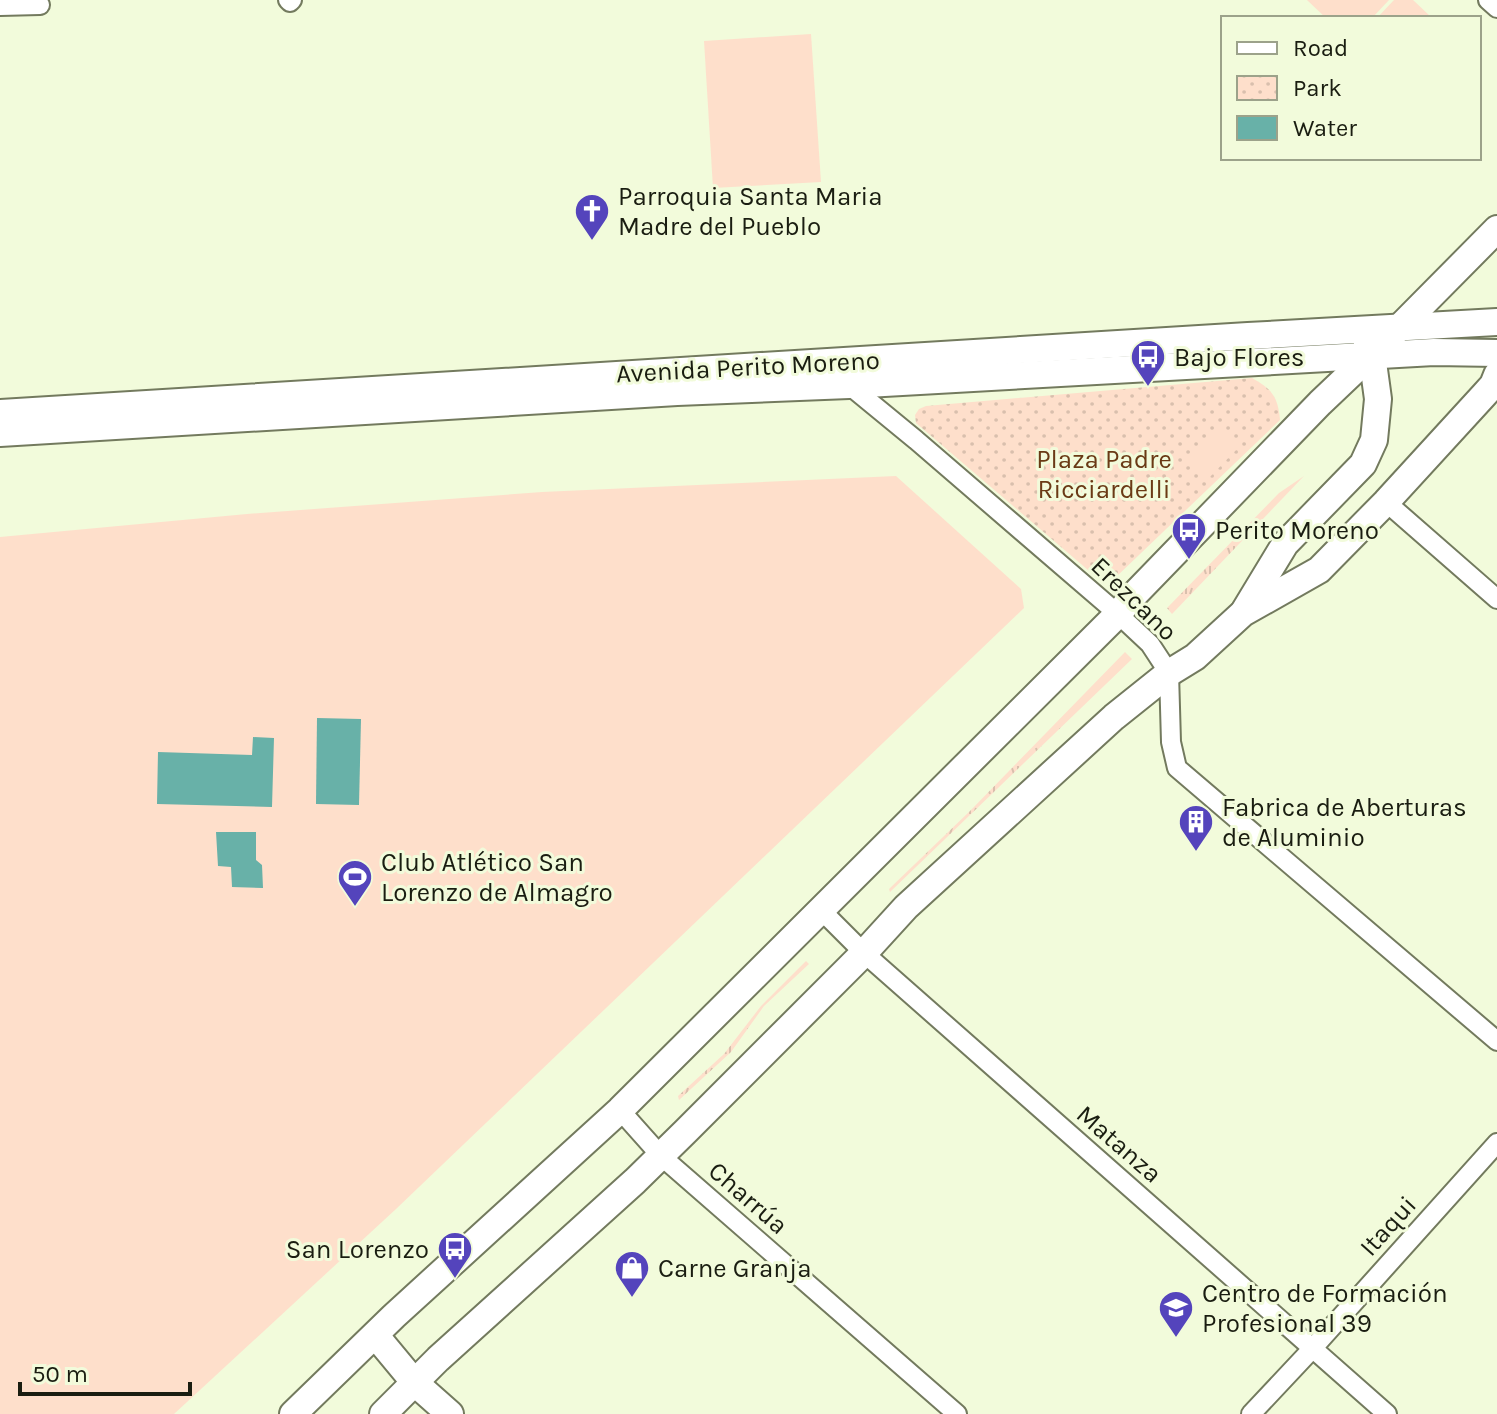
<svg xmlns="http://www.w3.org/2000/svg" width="1497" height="1414" font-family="Karla,sans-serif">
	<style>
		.grass { fill: url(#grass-tufts) }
		.park { fill: url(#park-dots) }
		.garden { fill: #fedfcb }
		.water { fill: #68b1a8 }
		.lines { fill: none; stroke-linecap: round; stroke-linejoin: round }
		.street-casing { stroke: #737a5e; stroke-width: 22 }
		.secondary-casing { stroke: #737a5e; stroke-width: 30 }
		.street { stroke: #fff; stroke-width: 18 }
		.secondary { stroke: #fff; stroke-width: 26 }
		.labels { text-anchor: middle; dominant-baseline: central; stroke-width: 6; stroke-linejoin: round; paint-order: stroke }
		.poi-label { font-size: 26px; fill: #1a1d11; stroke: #f2fbdb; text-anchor: start }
		.street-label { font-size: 26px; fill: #1a1d11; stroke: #f2fbdb }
		.park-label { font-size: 26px; fill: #6a3a15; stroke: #f2fbdb }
	</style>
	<defs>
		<pattern id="grass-tufts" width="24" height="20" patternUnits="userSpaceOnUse" patternTransform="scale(2)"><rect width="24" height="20" fill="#fedfcb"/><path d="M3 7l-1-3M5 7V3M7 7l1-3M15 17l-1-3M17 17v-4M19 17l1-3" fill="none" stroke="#d9bfad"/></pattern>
		<pattern id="park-dots" width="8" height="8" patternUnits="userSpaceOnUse" patternTransform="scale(2)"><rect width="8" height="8" fill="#fedfcb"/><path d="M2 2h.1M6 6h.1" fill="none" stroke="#d9bfad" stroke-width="1.8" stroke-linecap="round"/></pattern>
	</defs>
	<rect width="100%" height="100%" fill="#f2fbdb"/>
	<g class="grass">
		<path d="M1304,476L1172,614L1167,608L1279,493Z"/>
		<path d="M1125,652L1132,659L890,892L889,889L970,811Z"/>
		<path d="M806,961L809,964L764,1006L731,1052L679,1100L678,1096L724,1054L761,1006Z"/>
	</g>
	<path class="park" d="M1252,378C1272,389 1278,397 1280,420L1116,577L1102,580L1095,576L916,423L915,415L919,409L926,406Z"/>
	<g class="garden">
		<path d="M1307,0H1389L1372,18H1326Z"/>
		<path d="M1394,0H1413L1431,17L1377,18Z"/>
		<path d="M811,34L821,182L713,188L704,41Z"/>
		<path d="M1217,428L1238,448L1206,481L1184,461Z"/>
		<path d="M896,476L1021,589L1024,608L396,1209L174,1414H0V537L247,514L542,492Z"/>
	</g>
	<g class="water">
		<path d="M317,718L361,719L359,805L316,804Z"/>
		<path d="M253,737L274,738L272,807L157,804L158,752L252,755Z"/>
		<path d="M216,832H256V860L262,865L263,888L232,887L231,867L218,866Z"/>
	</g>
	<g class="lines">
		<defs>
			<g id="street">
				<path d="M288,0L290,2L292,0"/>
				<path d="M1488,0L1497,8"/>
				<path d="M0,6L40,5"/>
				<path d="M849,385L916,440L1118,614L1150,644L1169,673L1171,742L1177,768L1497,1041"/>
				<path d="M1386,502L1497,599"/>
				<path d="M820,909L864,953L1387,1414"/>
				<path d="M620,1110L661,1156L957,1414"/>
				<path d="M1251,1414L1312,1349L1497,1143"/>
			</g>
			<g id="secondary">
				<path d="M0,413L1248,336L1497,322"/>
				<path d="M0,433L677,392L849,385L1434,352L1497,353"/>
				<path d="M1245,610L1285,544L1363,464L1374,440L1378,399L1372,355L1367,344"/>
				<path d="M376,1336L415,1383L450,1414"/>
				<path d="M293,1414L394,1316L620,1110L1118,614L1133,596L1320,403L1399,328L1497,229"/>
				<path d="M383,1414L438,1359L635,1181L685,1132L864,953L906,907L1114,717L1169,673L1195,657L1243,613L1319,570L1386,502L1484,395L1493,385L1497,375"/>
			</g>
		</defs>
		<use href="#street" class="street-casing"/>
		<use href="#secondary" class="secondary-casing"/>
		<use href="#street" class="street"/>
		<use href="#secondary" class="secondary"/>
	</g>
	<defs>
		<symbol id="church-pin" viewBox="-11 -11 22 30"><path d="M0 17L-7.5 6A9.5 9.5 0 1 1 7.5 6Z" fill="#5444bc" stroke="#f2fbdb"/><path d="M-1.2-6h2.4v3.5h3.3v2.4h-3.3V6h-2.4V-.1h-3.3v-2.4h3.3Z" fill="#fff"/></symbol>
		<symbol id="bus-pin" viewBox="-11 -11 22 30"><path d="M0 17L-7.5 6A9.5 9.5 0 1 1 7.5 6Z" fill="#5444bc" stroke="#f2fbdb"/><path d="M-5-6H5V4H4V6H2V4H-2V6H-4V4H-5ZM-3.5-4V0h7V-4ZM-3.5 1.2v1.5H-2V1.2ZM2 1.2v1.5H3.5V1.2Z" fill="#fff"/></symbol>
		<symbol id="building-pin" viewBox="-11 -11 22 30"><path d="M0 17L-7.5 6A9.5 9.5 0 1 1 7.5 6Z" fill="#5444bc" stroke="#f2fbdb"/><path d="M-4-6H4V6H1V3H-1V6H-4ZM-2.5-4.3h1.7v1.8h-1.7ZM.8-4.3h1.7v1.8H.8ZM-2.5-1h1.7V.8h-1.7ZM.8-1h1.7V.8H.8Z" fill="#fff"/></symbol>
		<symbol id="stadium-pin" viewBox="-11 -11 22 30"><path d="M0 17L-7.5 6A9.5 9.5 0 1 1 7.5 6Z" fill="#5444bc" stroke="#f2fbdb"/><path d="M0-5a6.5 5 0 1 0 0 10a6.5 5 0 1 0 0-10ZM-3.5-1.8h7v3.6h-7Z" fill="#fff"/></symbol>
		<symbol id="shop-pin" viewBox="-11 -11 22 30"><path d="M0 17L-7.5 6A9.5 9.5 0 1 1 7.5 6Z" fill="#5444bc" stroke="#f2fbdb"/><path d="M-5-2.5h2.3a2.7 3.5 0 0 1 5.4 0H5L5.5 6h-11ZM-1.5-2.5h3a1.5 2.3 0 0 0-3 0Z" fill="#fff"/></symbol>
		<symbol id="school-pin" viewBox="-11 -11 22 30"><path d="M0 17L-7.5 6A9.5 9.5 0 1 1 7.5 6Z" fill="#5444bc" stroke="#f2fbdb"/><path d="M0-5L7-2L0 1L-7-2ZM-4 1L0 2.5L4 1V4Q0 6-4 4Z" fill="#fff"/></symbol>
	</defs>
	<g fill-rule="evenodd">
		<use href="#church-pin" x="572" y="191" width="40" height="54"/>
		<use href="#bus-pin" x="1128" y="337" width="40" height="54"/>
		<use href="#bus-pin" x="1169" y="510" width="40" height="54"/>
		<use href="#building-pin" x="1176" y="802" width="40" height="54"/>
		<use href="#stadium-pin" x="335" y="857" width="40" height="54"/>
		<use href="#bus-pin" x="435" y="1229" width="40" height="54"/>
		<use href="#shop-pin" x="612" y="1248" width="40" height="54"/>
		<use href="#school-pin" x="1156" y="1288" width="40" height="54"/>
	</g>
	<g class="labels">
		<g class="poi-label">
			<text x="618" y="196">Parroquia Santa Maria<tspan x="618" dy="30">Madre del Pueblo</tspan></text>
			<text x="1174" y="357">Bajo Flores</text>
			<text x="1215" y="530">Perito Moreno</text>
			<text x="1222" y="807">Fabrica de Aberturas<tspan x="1222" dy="30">de Aluminio</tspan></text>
			<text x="381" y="862">Club Atlético San<tspan x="381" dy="30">Lorenzo de Almagro</tspan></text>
			<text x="429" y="1249" text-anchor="end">San Lorenzo</text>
			<text x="658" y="1268">Carne Granja</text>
			<text x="1202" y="1293">Centro de Formación<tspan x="1202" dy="30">Profesional 39</tspan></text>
		</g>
		<g class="street-label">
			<text transform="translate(748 367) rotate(-3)">Avenida Perito Moreno</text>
			<text transform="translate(1134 599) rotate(44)">Erezcano</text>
			<text transform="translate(1119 1144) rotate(41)">Matanza</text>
			<text transform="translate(748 1198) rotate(41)">Charrúa</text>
			<text transform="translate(1388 1226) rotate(-48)">Itaqui</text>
		</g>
		<g class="park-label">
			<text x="1104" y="459">Plaza Padre<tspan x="1104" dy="30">Ricciardelli</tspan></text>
		</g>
	</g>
	<rect x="1221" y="16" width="260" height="144" fill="#f2fbdb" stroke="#9ca28a" stroke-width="2"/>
	<rect x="1237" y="42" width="40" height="12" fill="#ffffff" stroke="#9ca28a" stroke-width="2"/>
	<text x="1293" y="56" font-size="24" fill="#1a1d11">Road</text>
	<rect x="1237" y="76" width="40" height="24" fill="url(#park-dots)" stroke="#9ca28a" stroke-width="2"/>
	<text x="1293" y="96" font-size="24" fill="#1a1d11">Park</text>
	<rect x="1237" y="116" width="40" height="24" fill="#68b1a8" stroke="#9ca28a" stroke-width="2"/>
	<text x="1293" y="136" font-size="24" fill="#1a1d11">Water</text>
	<path d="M20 1382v12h170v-12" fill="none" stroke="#1a1d11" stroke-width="4"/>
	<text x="32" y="1382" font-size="24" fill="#1a1d11" stroke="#f2fbdb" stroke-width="6" paint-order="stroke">50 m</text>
</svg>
